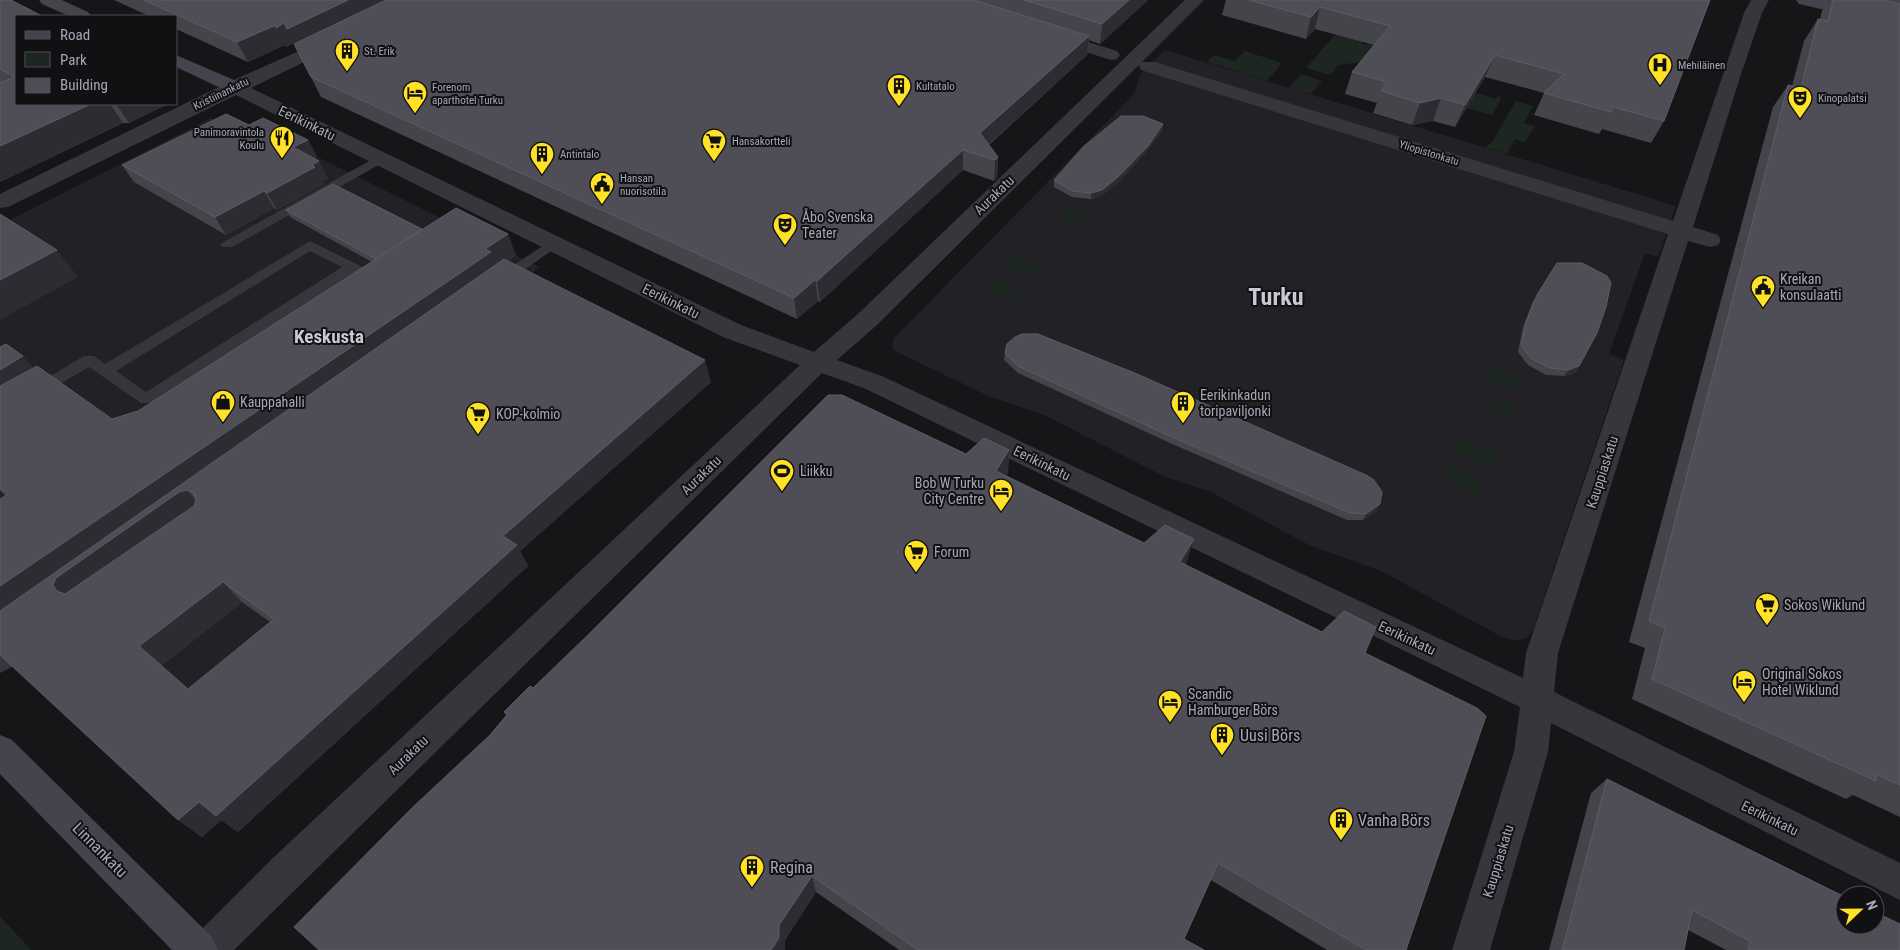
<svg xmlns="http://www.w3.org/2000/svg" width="1900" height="950" font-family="'Roboto Condensed',sans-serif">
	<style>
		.built { fill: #222125 }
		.green { fill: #1d2620 }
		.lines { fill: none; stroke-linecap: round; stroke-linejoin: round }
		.lane { fill: #36363d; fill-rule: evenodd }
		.street { fill: #36363d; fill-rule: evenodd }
		.secondary { fill: #44444d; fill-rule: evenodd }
		.wall { fill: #44444b; fill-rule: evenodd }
		.shaded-wall { fill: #2d2c32 }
		.building { fill: #4f4e57; stroke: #5c5c66; fill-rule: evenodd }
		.labels { text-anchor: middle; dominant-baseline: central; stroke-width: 4; stroke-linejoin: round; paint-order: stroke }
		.far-poi-label { font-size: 11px; fill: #a6a8b9; stroke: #111012; text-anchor: start }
		.far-street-label { font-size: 11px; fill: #a6a8b9; stroke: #111012 }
		.street-label { font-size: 14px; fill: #a6a8b9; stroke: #111012 }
		.poi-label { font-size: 14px; fill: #a6a8b9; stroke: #111012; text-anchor: start }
		.near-poi-label { font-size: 16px; fill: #a6a8b9; stroke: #111012; text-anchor: start }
		.near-street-label { font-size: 16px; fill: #a6a8b9; stroke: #111012 }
		.district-label { font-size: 19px; font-weight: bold; fill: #c7c8d4; stroke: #111012 }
		.town-label { font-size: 24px; font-weight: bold; fill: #c7c8d4; stroke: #111012 }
	</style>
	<rect width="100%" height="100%" fill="#161518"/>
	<g class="built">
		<path d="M1165,50L1676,206L1658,257L1645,253L1609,354L1624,360L1533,630L1527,638L1516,641L1500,636L1381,571L1309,545L1209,491L1167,478L1046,416L986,395L893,350V339L1134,94L1140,75Z"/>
		<path d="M211,118L258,142L273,135L540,267L518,283L711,382L514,556L528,566L238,832L222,819L202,837L0,650V225Z"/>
	</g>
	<g class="green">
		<path d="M1339,30L1363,42L1362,44L1379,46L1378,60L1338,65L1330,75L1306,68Z"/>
		<path d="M1245,51L1282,63L1267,81L1207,62L1214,55L1235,61Z"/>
		<path d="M1301,74L1322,81L1311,94L1289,88Z"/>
		<path d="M1467,90L1496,99L1497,96L1502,97L1492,115L1465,108Z"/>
		<path d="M1516,101L1533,106L1524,123L1535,126L1525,142L1515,139L1507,154L1485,147L1492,142Z"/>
		<path d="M1064,205L1089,214L1074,230L1071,231L1057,215Z"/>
		<path d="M1018,255L1038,267L1039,269L1031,277L1002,269Z"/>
		<path d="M995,280L1020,286L1021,288L1008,300L986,290L985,288Z"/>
		<path d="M1496,366L1525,377L1527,379L1523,389L1487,385L1485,383L1493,367Z"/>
		<path d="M1484,396L1515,401L1517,403L1510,419L1479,405L1477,402Z"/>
		<path d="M1464,437L1496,452L1490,467H1486L1459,452L1456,449L1461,438Z"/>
		<path d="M1452,463L1483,480L1484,482L1478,496L1475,497L1446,481L1443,478L1449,464Z"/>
		<path d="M0,916L31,950H0Z"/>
	</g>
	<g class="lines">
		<g class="lane">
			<path d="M380,155L384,156L386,159L384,162L232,247H222L220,244Z"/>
			<path d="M553,239L558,240L560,243L558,246L506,283H496L494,280L496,277Z"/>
			<path d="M310,241L381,276L383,279L376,283L353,273L151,403H141L89,367L0,419V406L84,356H94L105,364ZM310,251L342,267L146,392L116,371Z"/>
			<path d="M9,651L16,653L18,659L16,665L0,673V655Z"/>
		</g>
		<g class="street">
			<path d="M1185,0H1204L1142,62H1155L1673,221L1744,13L1751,0H1769L1762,13L1742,71L1693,227L1718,235L1721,240L1718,245L1710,247L1688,241L1558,653L1554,692L1900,863V900L1551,723L1548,752L1490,950H1452L1514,752L1520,707L866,389L822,373L234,950H188L194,937L274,857L800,365L723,337L236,95L8,207L0,208V194L227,83L335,35L341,36L344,40L341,44L251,88L741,325L814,352L859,313ZM1140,64L1139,66L1141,70L1668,234L1526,653L1523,678L884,377L837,360L877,325Z"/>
			<path d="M1053,31L1117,51L1120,55L1117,59L1111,60L1047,40L1044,36L1047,32Z"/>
		</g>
		<g class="secondary">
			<path d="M39,0H62L88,12L91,16H69L42,4Z"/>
			<path d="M1796,0H1827L1900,17V27L1799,4Z"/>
			<path d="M176,55L241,83L243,87L241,91H227L176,67Z"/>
			<path d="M0,735L12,740L212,937L218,950H172L0,774Z"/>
		</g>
	</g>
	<g class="wall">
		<path d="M0,0H11L16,104H165L166,105L129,123H123L0,182Z"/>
		<path d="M114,0H1148L1100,44L1089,40L1087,55L989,145L998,157L997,178L994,181L963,170L820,302L818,301L797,319L321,97L294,43L286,47L285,45L248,62L176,29V16H149Z"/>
		<path d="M1226,0H1710L1664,121L1651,143L1602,129L1599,134L1534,115L1544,93L1485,77L1455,127L1433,121L1412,125L1373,113L1377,103L1345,94L1352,72L1374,45L1315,29L1306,39L1222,15Z"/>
		<path d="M1829,0H1900V817L1853,795L1846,799L1632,699L1645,648L1629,642L1773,107L1788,85L1792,86L1804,41L1818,19H1820L1822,11Z"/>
		<path d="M1163,124L1162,131L1146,152L1119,182L1101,196L1091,199L1072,197L1054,187V180Z"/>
		<path d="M249,125L308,140L317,157L314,158L328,178L323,181L324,184L277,210L274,208L226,235L134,182L122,165Z"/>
		<path d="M286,210L422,229L516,255L508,261L711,382L520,551L528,566L238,832L221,820L202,837L178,820L6,496L0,491V347L34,368L112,419L138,411L372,262L290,217ZM242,602L270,622L188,689L161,666Z"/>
		<path d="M1537,295L1579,366L1575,373L1564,376L1546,375L1528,365L1518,352L1523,327L1533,301Z"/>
		<path d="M1005,353L1377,511L1363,520H1347L1170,443L1018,373L1004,360Z"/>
		<path d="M1009,450L1008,473L1006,476L1144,543L1187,561L1185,565L1365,653L1406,950H1327L1211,880L1184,939L1204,950H899L816,892L785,940V950H319L490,735L506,715L504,712L533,688L966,454Z"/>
		<path d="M1607,779L1900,950H1726L1688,930L1684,950H1549L1591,793Z"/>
	</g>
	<g class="shaded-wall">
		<path d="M348,0H397L297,48L294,43L286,47L285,45L248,62L237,42L276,25Z"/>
		<path d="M1129,0H1148L1100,44L1102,24Z"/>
		<path d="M1320,7L1315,29L1306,39L1311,17Z"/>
		<path d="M1089,36L1087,55L979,153L980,133Z"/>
		<path d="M1495,55L1485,77L1455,127L1465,105Z"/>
		<path d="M1441,98L1433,121L1412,125L1420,103Z"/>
		<path d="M91,104H110L123,123L0,182V146Z"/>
		<path d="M116,104H165L166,105L129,123Z"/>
		<path d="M1163,124L1162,131L1146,152L1119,182L1101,196L1091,199V193Z"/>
		<path d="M308,140L317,157L302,164L293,147Z"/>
		<path d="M963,150V170L820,302L817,281Z"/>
		<path d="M998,157L997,178L994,181L995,160Z"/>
		<path d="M319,161L328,178L323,181L324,184L277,210L267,193Z"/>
		<path d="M264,191L274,208L226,235L215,217Z"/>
		<path d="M508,234L516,255L187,490L206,511L76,605L0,624V586Z"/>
		<path d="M57,250L78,277L0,320V280Z"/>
		<path d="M815,280L818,301L797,319L794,298Z"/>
		<path d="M23,356L43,378L0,404V370Z"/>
		<path d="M705,360L711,382L520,551L528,566L238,832L221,820L202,837L178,820L503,536Z"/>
		<path d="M1579,366L1575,373L1564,376L1568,370Z"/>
		<path d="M1009,450L1008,473L995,493L996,471Z"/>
		<path d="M1380,504L1377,511L1363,520L1366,514Z"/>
		<path d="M1194,539L1187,561L1174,584L1180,562Z"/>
		<path d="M223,582L242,602L161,666L139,646Z"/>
		<path d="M812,876L816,892L785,940V950H771L779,925Z"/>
	</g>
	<g class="building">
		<path d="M0,0H11L42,16H16V104H91L0,146V83L15,77L0,69Z"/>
		<path d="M144,0H348L287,29L284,23L276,28V25L237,42Z"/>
		<path d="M386,0H974L1089,36L980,133L998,157L995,160L963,150L817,281L815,280L794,298L311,77L294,44Z"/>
		<path d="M1024,0H1129L1102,24Z"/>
		<path d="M1249,0H1710L1664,121L1613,107L1611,112L1544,93L1564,74L1495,55L1465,105L1441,98L1420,103L1381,91L1387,82L1352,72L1390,26L1320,7L1311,17Z"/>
		<path d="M1833,0H1883L1900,4V785L1876,774V781L1652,679L1665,628L1649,621L1788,85L1801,88L1818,19L1828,21Z"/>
		<path d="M226,114L249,125L263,118L308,140L293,147L319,161L311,165L315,167L267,193L264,191L215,217L122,165Z"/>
		<path d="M1121,116H1143L1163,124L1148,146L1119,176L1102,190L1091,193L1073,191L1054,180L1083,147Z"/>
		<path d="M333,184L422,229L376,259L286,210Z"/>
		<path d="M456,208L508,234L485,249L491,252L0,586V499L8,494L0,488V386L37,366L112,419L138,411Z"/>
		<path d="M0,214L57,250L0,280Z"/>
		<path d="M504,259L705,360L503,536L517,545L216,816L199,802L178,820L0,655V611ZM187,490L194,493L196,500L194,506L65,594L57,591L53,585L56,578L179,492ZM223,582L274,619L188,689L139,646Z"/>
		<path d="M1557,263H1582L1607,276L1611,283L1606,307L1597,333L1579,366L1568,370L1550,368L1532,359L1521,345L1527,320L1537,295Z"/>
		<path d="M1022,334H1038L1137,374L1366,475L1374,480L1382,492L1380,504L1366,514L1350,513L1172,437L1018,366L1005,353L1007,344L1015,337Z"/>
		<path d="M6,344L23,356L0,370V347Z"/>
		<path d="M828,395H842L966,454L984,438L1009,450L996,471L1144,543L1165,525L1194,539L1180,562L1322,632L1344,611L1376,627L1365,653L1477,708L1486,716L1406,950H1366L1218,863L1184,939L1204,950H918L812,876L779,925V938L771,950H319L294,927L412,808L490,735L508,714L504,712L530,686L533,688L589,634Z"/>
		<path d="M1607,779L1845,897V925H1875V912L1900,924V950H1748L1750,941L1692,910L1684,950H1562Z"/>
	</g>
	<defs>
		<symbol id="building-pin" viewBox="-11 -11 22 30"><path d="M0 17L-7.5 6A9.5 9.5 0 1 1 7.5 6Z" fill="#ffe226" stroke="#111012"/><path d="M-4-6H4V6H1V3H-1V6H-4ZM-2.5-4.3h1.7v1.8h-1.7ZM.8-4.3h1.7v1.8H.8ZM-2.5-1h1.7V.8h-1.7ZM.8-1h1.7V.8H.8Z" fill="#111"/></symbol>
		<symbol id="hospital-pin" viewBox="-11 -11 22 30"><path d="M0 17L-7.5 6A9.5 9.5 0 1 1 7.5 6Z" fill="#ffe226" stroke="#111012"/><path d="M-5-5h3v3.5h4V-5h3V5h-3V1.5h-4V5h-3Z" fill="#111"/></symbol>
		<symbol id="hotel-pin" viewBox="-11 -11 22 30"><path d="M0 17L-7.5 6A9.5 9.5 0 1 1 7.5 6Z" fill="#ffe226" stroke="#111012"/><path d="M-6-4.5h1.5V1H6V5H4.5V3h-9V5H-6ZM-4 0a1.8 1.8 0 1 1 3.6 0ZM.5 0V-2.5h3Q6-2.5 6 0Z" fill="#111"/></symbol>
		<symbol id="theatre-pin" viewBox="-11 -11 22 30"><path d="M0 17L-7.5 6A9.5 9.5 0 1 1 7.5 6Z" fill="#ffe226" stroke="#111012"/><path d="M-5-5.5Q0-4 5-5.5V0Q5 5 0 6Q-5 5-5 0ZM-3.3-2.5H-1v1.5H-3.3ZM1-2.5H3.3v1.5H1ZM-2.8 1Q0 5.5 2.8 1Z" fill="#111"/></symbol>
		<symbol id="restaurant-pin" viewBox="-11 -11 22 30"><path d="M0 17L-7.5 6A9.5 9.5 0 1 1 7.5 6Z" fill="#ffe226" stroke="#111012"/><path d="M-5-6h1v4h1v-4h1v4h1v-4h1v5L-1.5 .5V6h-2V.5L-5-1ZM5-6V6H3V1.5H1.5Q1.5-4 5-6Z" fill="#111"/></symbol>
		<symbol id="supermarket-pin" viewBox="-11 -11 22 30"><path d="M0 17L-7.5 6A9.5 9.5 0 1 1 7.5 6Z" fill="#ffe226" stroke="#111012"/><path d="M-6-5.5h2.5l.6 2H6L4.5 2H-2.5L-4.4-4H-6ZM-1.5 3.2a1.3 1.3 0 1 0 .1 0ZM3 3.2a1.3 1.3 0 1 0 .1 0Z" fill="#111"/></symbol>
		<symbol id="civic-pin" viewBox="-11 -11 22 30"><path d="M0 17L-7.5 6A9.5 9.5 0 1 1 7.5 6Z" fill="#ffe226" stroke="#111012"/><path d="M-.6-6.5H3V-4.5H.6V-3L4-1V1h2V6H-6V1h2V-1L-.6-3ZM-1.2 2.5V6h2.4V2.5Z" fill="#111"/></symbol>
		<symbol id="shop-pin" viewBox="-11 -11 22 30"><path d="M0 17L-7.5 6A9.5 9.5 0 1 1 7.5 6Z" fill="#ffe226" stroke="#111012"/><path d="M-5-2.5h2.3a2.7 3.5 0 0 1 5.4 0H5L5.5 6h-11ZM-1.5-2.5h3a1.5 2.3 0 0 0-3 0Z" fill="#111"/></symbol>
		<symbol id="stadium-pin" viewBox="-11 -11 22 30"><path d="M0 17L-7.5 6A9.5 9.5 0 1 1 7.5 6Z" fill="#ffe226" stroke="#111012"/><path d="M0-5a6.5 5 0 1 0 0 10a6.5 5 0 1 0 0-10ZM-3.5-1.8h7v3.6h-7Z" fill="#111"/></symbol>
	</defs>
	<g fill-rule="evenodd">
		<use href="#building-pin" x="333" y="37" width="28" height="38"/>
		<use href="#hospital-pin" x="1646" y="51" width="28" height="38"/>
		<use href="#building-pin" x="885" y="72" width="28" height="38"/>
		<use href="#hotel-pin" x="401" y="79" width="28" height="38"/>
		<use href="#theatre-pin" x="1786" y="84" width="28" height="38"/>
		<use href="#restaurant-pin" x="268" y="124" width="28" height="38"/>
		<use href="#supermarket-pin" x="700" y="127" width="28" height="38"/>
		<use href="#building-pin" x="528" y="140" width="28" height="38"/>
		<use href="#civic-pin" x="588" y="170" width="28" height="38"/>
		<use href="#theatre-pin" x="771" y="211" width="28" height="38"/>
		<use href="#civic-pin" x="1749" y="273" width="28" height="38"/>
		<use href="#shop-pin" x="209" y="388" width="28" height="38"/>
		<use href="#building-pin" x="1169" y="389" width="28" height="38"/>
		<use href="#supermarket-pin" x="464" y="400" width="28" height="38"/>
		<use href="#stadium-pin" x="768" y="457" width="28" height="38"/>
		<use href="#hotel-pin" x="987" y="477" width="28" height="38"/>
		<use href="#supermarket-pin" x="902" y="538" width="28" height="38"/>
		<use href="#supermarket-pin" x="1753" y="591" width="28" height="38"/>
		<use href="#hotel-pin" x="1730" y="668" width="28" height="38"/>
		<use href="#hotel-pin" x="1156" y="688" width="28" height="38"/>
		<use href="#building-pin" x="1208" y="721" width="28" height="38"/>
		<use href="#building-pin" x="1327" y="806" width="28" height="38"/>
		<use href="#building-pin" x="738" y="853" width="28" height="38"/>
	</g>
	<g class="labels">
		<g class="far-poi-label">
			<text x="364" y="51">St. Erik</text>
			<text x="1678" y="65">Mehiläinen</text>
			<text x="916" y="86">Kultatalo</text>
			<text x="432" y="87">Forenom<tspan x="432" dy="13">aparthotel Turku</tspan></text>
			<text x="1818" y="98">Kinopalatsi</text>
			<text x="264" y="132" text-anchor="end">Panimoravintola<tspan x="264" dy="13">Koulu</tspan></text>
			<text x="732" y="141">Hansakortteli</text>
			<text x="560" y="154">Antintalo</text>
			<text x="620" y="178">Hansan<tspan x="620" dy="13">nuorisotila</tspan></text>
		</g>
		<g class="far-street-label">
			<text transform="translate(221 94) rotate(-26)">Kristiinankatu</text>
			<text transform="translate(1429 153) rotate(17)">Yliopistonkatu</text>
		</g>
		<g class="street-label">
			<text transform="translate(307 123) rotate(26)">Eerikinkatu</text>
			<text transform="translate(994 195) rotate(-44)">Aurakatu</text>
			<text transform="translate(671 301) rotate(26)">Eerikinkatu</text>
			<text transform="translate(1042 463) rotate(26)">Eerikinkatu</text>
			<text transform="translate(1602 472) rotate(-72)">Kauppiaskatu</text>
			<text transform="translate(701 475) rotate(-44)">Aurakatu</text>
			<text transform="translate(1407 638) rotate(25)">Eerikinkatu</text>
			<text transform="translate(408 755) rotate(-44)">Aurakatu</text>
			<text transform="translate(1770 818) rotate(26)">Eerikinkatu</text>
			<text transform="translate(1498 861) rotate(-73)">Kauppiaskatu</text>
		</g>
		<g class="poi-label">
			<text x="802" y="217">Åbo Svenska<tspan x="802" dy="16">Teater</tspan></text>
			<text x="1780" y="279">Kreikan<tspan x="1780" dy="16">konsulaatti</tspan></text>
			<text x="1200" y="395">Eerikinkadun<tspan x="1200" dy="16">toripaviljonki</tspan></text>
			<text x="240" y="402">Kauppahalli</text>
			<text x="496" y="414">KOP-kolmio</text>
			<text x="800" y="471">Liikku</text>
			<text x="984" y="483" text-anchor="end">Bob W Turku<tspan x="984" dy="16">City Centre</tspan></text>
			<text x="934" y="552">Forum</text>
			<text x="1784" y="605">Sokos Wiklund</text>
			<text x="1762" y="674">Original Sokos<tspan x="1762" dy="16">Hotel Wiklund</tspan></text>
			<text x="1188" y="694">Scandic<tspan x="1188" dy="16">Hamburger Börs</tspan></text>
		</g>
		<g class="near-poi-label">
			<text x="1240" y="735">Uusi Börs</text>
			<text x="1358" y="820">Vanha Börs</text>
			<text x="770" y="867">Regina</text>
		</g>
		<g class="near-street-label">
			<text transform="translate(100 850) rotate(45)">Linnankatu</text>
		</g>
		<g class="district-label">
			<text x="329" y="336">Keskusta</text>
		</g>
		<g class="town-label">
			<text x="1276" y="297">Turku</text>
		</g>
	</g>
	<rect x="15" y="15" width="162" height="90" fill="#111012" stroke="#4d4d55"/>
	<rect x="25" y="31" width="25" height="8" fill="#44444d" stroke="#4d4d55"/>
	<text x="60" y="40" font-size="15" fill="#a6a8b9">Road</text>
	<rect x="25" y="52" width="25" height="15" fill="#1d2620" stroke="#4d4d55"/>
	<text x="60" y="65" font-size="15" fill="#a6a8b9">Park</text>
	<rect x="25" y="78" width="25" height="15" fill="#4f4e57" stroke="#4d4d55"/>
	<text x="60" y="90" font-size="15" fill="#a6a8b9">Building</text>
	<g transform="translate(1860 910) rotate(68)"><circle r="24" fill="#111012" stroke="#4d4d55"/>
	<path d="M0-4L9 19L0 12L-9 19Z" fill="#ffe226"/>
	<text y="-8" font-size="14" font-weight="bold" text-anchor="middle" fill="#a6a8b9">N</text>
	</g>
</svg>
